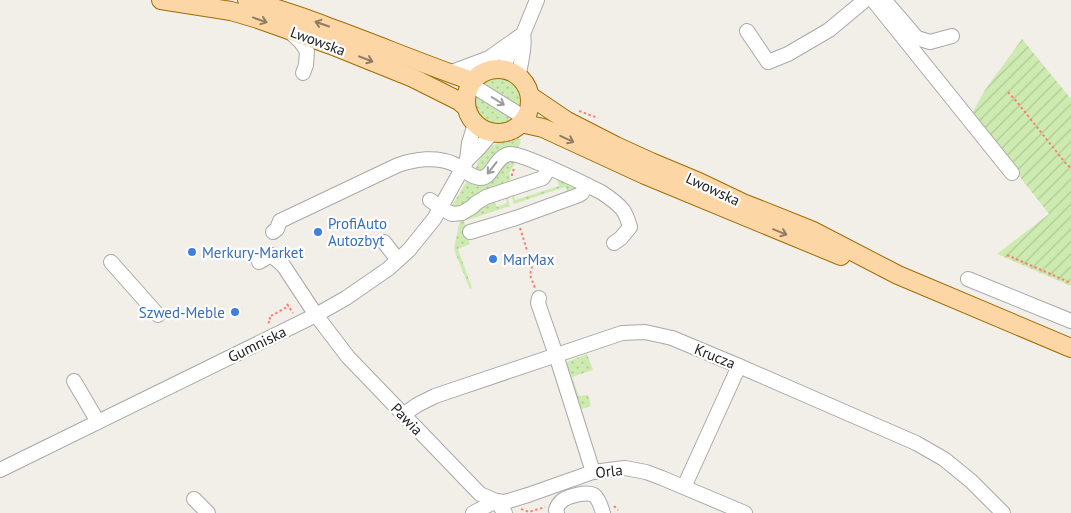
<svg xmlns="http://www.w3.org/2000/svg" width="1071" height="513" font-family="'PT Sans',sans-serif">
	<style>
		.grass { fill: url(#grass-dots) }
		.garden { fill: url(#garden-furrows) }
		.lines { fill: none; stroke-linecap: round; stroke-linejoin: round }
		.minor-casing { stroke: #a9a9a9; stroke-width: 16 }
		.major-casing { stroke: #a06b00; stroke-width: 20 }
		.path { stroke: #fa8072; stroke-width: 2; stroke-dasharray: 2.5 2.5; stroke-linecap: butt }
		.minor { stroke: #fff; stroke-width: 14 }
		.major { stroke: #fcd6a4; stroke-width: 18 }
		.oneway { stroke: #8f7c63 }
		.oneway2 { stroke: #9c9c9c }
		.shop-dot { fill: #3f7fe0; stroke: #fff; stroke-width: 2 }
		.labels { text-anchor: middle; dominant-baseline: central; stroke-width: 4.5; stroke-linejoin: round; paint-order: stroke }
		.street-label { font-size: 15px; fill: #222; stroke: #fff }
		.shop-label { font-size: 15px; fill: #366cbe; stroke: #fff; text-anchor: start }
	</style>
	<defs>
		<pattern id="grass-dots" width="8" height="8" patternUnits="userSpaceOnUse" patternTransform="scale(1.25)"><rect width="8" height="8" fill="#cdebb0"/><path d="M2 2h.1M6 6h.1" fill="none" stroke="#b0c997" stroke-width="1.8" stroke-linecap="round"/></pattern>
		<pattern id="garden-furrows" width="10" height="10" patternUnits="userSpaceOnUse" patternTransform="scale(1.25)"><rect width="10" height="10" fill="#cdebb0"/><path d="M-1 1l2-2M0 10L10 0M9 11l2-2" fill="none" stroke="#b0c997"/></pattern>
	</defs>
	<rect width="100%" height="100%" fill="#f2efe9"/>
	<g class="grass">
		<path d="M498,78C513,79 525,92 520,107L482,84L491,79Z"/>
		<path d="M476,94L514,117C496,133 471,118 476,94Z"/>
		<path d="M516,138L521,139L518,150L486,170L477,172L475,169C480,158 487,145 500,143C506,141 511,141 516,138Z"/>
		<path d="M517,160L509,173L511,180L503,182L504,186L465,207H451L467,181L503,162Z"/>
		<path d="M559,178L577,186V189L570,194L567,192L565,187L514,204L511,194L514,195L515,200L559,186L557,180Z"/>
		<path d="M507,195L510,206L464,221L470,244L458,249L472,288L470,289L456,255L454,248L460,220L492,200L495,201L497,207L507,203L506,198Z"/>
		<path d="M587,354L593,370L572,377L579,396L588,395L591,406L579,410L564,368L567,362Z"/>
	</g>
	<path class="garden" d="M1022,39L1071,99V286L997,254L1049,214L971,115L985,90Z"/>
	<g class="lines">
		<defs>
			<g id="minor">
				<path d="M873,0L1012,173"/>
				<path d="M886,2L917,38L930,42L952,36"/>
				<path d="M747,31L768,62L788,54L829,30L865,0"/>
				<path d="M290,32L300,41L307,51L306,65L303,73"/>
				<path d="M503,69L515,40"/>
				<path d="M449,73L489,58L523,34L537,0"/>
				<path d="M519,76C520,62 526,48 523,34"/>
				<path d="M470,84L525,118"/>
				<path d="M467,160L469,143L475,124"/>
				<path d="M430,200L441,208L452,214L462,213L472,207L476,203L486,197L543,178L549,168"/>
				<path d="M273,232L277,229L280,221L398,165C415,159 437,156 454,164C461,168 472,178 481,178C493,177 495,156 510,154C522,153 587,185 601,192C607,196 618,204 622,209C626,213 628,221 630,227L621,238L614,243"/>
				<path d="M470,232L516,218L579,195L582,193L586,185"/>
				<path d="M384,242L398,260"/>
				<path d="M111,262L158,315"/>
				<path d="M259,262L271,255L283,265L316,315L348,357L480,494L496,501L505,513"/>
				<path d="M968,279L1071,321"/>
				<path d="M539,298L538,303L556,355L593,472"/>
				<path d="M74,381L98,422"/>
				<path d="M403,415L417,405L435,396L622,333L645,332L672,338L739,366L916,443L944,459L971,481L1003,513"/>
				<path d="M0,470L316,315L346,298L388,269L409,250L434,219L467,160L479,148L492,133"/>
				<path d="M684,487L739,366"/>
				<path d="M194,499L208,513"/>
				<path d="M473,513L496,501L505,502L528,495L593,472L625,468L646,472L662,478L745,513"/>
				<path d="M557,513L556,510C557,506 559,503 563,500C569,496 587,491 594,495C599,499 601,507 603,513"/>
			</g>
			<g id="major">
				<path d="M161,0L231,11L258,19L331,45L413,78L459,101L466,107"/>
				<path d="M247,0C275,8 304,17 331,28C378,45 425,65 472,81"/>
				<circle cx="498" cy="101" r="32"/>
				<path d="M530,96L567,121L616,146L651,162L699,182L743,203L811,230L898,275L1071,348"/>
				<path d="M521,123L543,128L645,175L841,256"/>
			</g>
		</defs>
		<use href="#minor" class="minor-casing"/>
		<use href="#major" class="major-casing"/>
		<g class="path">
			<path d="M1008,92L1017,102L1067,165L1071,168"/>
			<path d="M579,111L598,118"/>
			<path d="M500,141L510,140L517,137"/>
			<path d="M512,176V173L515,167"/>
			<path d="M520,228L532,266L530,275L535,288"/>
			<path d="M1007,255L1071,283"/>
			<path d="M287,304L293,313"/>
			<path d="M268,323L271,320L269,317L289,306"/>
			<path d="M614,506L618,510"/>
			<path d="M521,509L529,512L545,507"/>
		</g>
		<use href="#minor" class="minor"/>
		<use href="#major" class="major"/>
	</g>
	<defs><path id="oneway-shaft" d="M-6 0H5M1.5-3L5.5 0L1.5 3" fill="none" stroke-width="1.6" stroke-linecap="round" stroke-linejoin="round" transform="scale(1.25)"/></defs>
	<g class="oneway">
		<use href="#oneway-shaft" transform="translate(260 20) rotate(20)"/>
		<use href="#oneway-shaft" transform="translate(322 24) rotate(-161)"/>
		<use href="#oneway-shaft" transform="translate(366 59) rotate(21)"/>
		<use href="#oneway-shaft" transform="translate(567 139) rotate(25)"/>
		<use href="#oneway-shaft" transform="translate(780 232) rotate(22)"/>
	</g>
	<g class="oneway2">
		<use href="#oneway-shaft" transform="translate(498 101) rotate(32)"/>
		<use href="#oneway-shaft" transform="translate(492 168) rotate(128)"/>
	</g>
	<g class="shop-dot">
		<circle cx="318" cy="232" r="5"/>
		<circle cx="192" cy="252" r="5"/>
		<circle cx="493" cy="259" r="5"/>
		<circle cx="235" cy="312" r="5"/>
	</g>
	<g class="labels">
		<g class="street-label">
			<text transform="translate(318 41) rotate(20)">Lwowska</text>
			<text transform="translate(713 189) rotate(25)">Lwowska</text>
			<text transform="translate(257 344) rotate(-26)">Gumniska</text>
			<text transform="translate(715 356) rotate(22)">Krucza</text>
			<text transform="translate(407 419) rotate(46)">Pawia</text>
			<text transform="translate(609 471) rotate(-6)">Orla</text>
		</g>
		<g class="shop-label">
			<text x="328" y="223">ProfiAuto<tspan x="328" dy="17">Autozbyt</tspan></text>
			<text x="202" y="252">Merkury-Market</text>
			<text x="503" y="259">MarMax</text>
			<text x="225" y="312" text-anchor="end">Szwed-Meble</text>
		</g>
	</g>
</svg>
